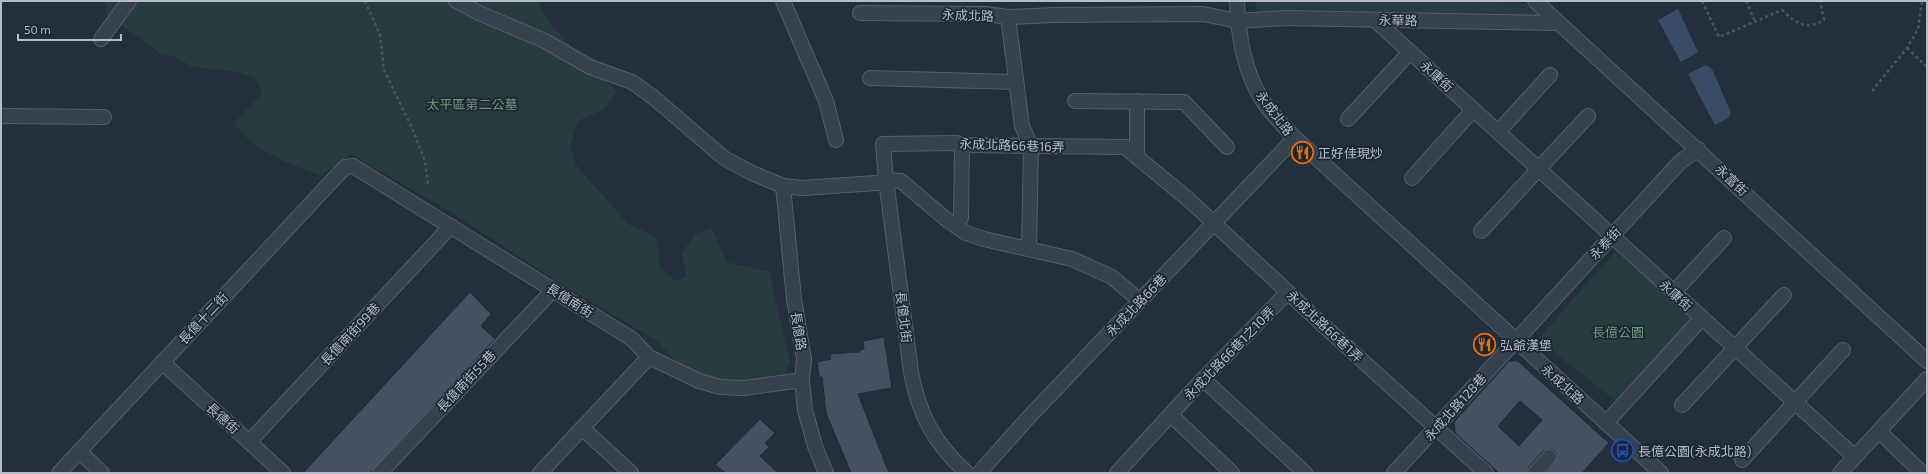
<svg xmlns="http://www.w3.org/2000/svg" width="1928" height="474" font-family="'Exo 2','Noto Sans TC',sans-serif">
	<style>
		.green { fill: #263c3f }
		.water { fill: #394c67 }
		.building { fill: #455162; stroke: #1f2835; fill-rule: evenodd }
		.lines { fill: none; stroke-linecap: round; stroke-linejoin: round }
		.minor-casing { stroke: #565f6c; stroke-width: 16 }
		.path { stroke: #44595c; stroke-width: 2.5; stroke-dasharray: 3 3; stroke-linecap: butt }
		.minor { stroke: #38414e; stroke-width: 14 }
		.labels { text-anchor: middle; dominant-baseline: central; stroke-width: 3.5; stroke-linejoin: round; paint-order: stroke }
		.street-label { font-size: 13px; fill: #b4bcc9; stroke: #1d2633 }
		.park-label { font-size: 13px; fill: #6b9a76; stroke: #1d2633 }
		.poi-label { font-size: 13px; fill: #b4bcc9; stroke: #1d2633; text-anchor: start }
	</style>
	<rect width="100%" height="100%" fill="#242f3e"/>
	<g class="green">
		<path d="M104,1H538L549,23L617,92L604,109L578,121L570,146L576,165L628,224L656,237L660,268L676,281L686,276L682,253L695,234L712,228L726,262L769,272L790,362L783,376L748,381L708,379L684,370L657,341L555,280L452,213L350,154L321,176C290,164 253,151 234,123L262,94L255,78L241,73L191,66L176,57L161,55L148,43L108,17Z"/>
		<path d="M1256,1H1464L1513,3L1526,4L1542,19L1257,16Z"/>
		<path d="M1616,251L1696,320L1626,409L1538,339Z"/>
	</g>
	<g class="water">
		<path d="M1678,9L1698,52L1681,62L1658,20Z"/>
		<path d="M1706,65L1712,69L1731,113L1728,118L1715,125L1688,74Z"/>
	</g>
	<g class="building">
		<path d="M470,292L491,314L481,326L495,339L370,473H303Z"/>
		<path d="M884,337L892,388L858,394L889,473H851L826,413L822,377H819L817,362L831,359L830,354L860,352V350L864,349L863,341Z"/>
		<path d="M1509,361H1518L1609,443L1582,473H1546L1557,458L1555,451L1550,449L1543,451L1529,467L1527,473H1499L1455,433L1454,422ZM1520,401L1542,420L1519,446L1498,426Z"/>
		<path d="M760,419L775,433L765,443L769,447L760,456L778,473H726L715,465Z"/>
	</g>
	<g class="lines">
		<defs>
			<g id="minor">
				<path d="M456,1L479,13L545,41L590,67L632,82L653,97L724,158L752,173L783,186L802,188L877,183L886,180L901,181L947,220L966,233L984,239L1072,259L1112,277L1140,301"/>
				<path d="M783,1L826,101L836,140"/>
				<path d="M1237,1C1238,34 1244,70 1261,98C1270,113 1283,125 1295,138L1661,473"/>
				<path d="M1535,1L1927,361"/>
				<path d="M860,13L986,14L1008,17L1054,15L1203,14L1238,21L1285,18L1558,23"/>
				<path d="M1008,17L1022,126L1031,146L1029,249"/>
				<path d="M1375,20L1855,457"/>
				<path d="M101,39L129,1"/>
				<path d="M870,78L1016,82"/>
				<path d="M1075,101L1184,102L1227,147"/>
				<path d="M1,116L104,117"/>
				<path d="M1348,119L1410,52"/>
				<path d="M1498,132L1550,75"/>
				<path d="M1137,157V101"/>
				<path d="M1412,178L1473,110"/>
				<path d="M783,186L794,299L804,359L802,380L805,410L815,446L826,473"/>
				<path d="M961,218L962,145"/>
				<path d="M1481,231L1588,116"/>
				<path d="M1674,292L1724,238"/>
				<path d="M162,362L283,473"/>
				<path d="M1203,379L1305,473"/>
				<path d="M1682,405L1784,295"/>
				<path d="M1171,415L1232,473"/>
				<path d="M1606,423L1702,318"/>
				<path d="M582,428L631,473"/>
				<path d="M1879,431L1922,473"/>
				<path d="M249,442L451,226"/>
				<path d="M79,451L102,473"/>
				<path d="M1742,460L1843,350"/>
				<path d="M59,473L345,167L353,166L632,339L649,357L699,381L720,387L744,388L802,380"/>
				<path d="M380,473L553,290"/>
				<path d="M540,473L649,357"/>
				<path d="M967,473C934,443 919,415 911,372L886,180L883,144L957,143L962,145L1125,147L1189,200L1323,325L1486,473"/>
				<path d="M979,473L1029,417L1295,138"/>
				<path d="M1117,473L1203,379L1288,292"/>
				<path d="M1394,473L1680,162L1698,149"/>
				<path d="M1535,473L1549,457"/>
				<path d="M1840,473L1927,379"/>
			</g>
		</defs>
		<use href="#minor" class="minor-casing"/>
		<g class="path">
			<path d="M365,1L380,35L384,70L412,128L425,161L428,184"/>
			<path d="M1702,1L1719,37L1782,10C1796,23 1806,31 1824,20L1820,1"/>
			<path d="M1746,1L1755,21"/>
			<path d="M1907,48L1927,67"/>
			<path d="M1872,91L1907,48L1918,29L1922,1"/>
		</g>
		<use href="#minor" class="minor"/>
	</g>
	<defs>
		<symbol id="restaurant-ring" viewBox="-11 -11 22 22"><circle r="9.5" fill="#1d2633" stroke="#e8710a" stroke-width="1.5"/><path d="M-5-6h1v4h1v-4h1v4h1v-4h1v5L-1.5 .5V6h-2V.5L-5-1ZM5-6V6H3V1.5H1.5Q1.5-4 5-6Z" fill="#e8710a"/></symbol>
		<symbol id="bus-ring" viewBox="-11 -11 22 22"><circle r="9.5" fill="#1d2633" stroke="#1a4fb4" stroke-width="1.5"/><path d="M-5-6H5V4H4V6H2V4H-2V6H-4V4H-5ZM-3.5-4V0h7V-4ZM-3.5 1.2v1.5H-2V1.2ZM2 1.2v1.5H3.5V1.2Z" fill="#1a4fb4"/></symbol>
	</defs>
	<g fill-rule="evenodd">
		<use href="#restaurant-ring" x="1290" y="140" width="25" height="25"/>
		<use href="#restaurant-ring" x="1472" y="332" width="25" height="25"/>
		<use href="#bus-ring" x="1610" y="438" width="25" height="25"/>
	</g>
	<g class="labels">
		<g class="street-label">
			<text transform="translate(968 15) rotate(2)">永成北路</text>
			<text transform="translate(1398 20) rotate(1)">永華路</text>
			<text transform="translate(1437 76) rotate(42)">永康街</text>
			<text transform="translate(1275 113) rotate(53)">永成北路</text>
			<text transform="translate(1012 145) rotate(2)">永成北路66巷16弄</text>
			<text transform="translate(1732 180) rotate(43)">永富街</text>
			<text transform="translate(1605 243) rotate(-47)">永泰街</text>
			<text transform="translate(1676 295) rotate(42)">永康街</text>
			<text transform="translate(570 300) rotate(32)">長億南街</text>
			<text transform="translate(1136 305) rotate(-46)">永成北路66巷</text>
			<text transform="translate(904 317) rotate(83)">長億北街</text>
			<text transform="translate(203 318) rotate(-47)">長億十二街</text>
			<text transform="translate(1325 326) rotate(43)">永成北路66巷1弄</text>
			<text transform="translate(799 331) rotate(81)">長億路</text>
			<text transform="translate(350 334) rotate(-47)">長億南街99巷</text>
			<text transform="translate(1229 353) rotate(-46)">永成北路66巷1之10弄</text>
			<text transform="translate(466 381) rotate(-47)">長億南街55巷</text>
			<text transform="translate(1563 384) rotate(42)">永成北路</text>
			<text transform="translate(1455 407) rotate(-48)">永成北路128巷</text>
			<text transform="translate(223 418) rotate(42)">長德街</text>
		</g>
		<g class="park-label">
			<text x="472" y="104">太平區第二公墓</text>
			<text x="1618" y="332">長億公園</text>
		</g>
		<g class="poi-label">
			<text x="1318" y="153">正好佳現炒</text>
			<text x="1500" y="345">弘爺漢堡</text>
			<text x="1638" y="451">長億公園(永成北路)</text>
		</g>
	</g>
	<rect width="1928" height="474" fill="none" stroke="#b4bcc9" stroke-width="4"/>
	<path d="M18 34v6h103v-6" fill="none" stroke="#b4bcc9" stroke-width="2"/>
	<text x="24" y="34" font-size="12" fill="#b4bcc9" stroke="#1d2633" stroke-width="3" paint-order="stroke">50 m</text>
</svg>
